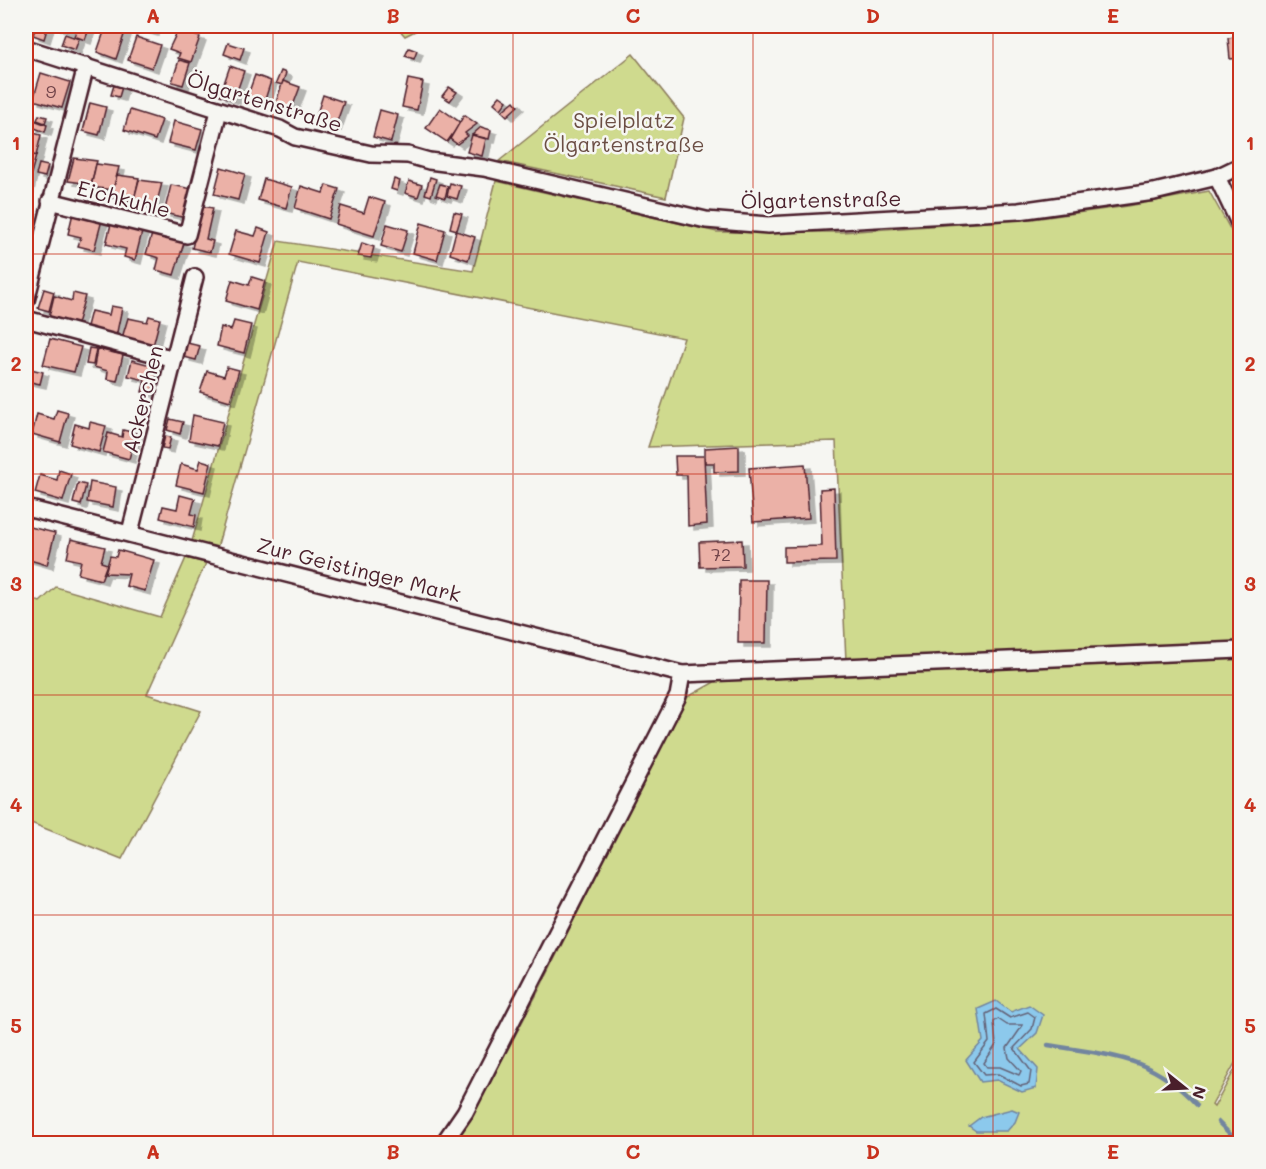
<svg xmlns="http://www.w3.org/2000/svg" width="1266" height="1169" font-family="Mali,sans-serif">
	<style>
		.green { fill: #cfda8e; stroke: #8c7c5c; stroke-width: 1.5 }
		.water { fill: #8cc9ec; stroke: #72859f; stroke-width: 1.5 }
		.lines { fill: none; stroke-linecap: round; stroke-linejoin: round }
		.shore { stroke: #646378; stroke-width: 1.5 }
		.stream { stroke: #72859f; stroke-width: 4.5 }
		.building { fill: #ebb1a7; stroke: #4a1f2b; stroke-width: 1.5; filter: url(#shadow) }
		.minor-casing { stroke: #4a1f2b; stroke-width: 20 }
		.minor { stroke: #f6f6f2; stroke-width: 15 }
		.grid { fill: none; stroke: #c8321e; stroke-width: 1.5; stroke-opacity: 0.55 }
		.labels { text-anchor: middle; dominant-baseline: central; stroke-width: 5; stroke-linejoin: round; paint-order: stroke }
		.number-label { font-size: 18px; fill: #72444a }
		.street-label { font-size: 21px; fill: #4a1f2b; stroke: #f6f6f2 }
		.park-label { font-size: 21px; fill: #6b4e44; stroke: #f6f6f2 }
		.neatline { fill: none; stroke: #c8321e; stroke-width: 2 }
		.grid-label { font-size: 20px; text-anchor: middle; font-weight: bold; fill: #c8321e }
	</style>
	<defs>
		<filter id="shadow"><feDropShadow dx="6" dy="4" stdDeviation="0" flood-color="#0004"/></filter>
	</defs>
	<rect width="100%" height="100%" fill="#f6f6f2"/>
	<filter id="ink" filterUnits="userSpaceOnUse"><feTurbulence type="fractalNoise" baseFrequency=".0167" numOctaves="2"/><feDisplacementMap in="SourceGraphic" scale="12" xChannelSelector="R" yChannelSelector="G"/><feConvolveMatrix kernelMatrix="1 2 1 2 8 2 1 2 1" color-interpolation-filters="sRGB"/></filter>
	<g filter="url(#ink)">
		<g class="green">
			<path d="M396,26H425L405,36Z"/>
			<path d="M633,54L684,118L666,197L499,161Z"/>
			<path d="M496,181L717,232H842L1032,219L1128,206L1209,191L1240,247V642L846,661L836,441L648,447L684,338L298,262L217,548L192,541L278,241L473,271Z"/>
			<path d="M186,558L206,563L147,694L201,711L122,859L26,821V597L40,602L56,587L160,617Z"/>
			<path d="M1240,657V1054L1212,1105L1214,1107L1240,1060V1143L453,1144L474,1113L538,992L684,699L718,680Z"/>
		</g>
		<g class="water">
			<path d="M996,1001L1011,1012L1029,1005L1043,1015L1037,1033L1020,1049L1038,1069L1036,1088L1022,1092L997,1080L980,1082L966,1060L983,1041L978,1009Z"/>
			<path d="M1012,1109L1019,1112L1015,1122L1007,1131H976L969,1126L981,1117Z"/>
		</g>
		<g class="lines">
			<g class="shore">
				<path d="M996,1009L1010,1018L1028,1012L1035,1017L1032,1029L1014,1048L1031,1071L1029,1084L1021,1086L998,1074L984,1075L974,1062L989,1042L986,1014Z"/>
				<path d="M998,1019L1007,1025H1023L1007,1048L1009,1058L1021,1071L1019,1075L1000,1067H987L984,1063L996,1045L994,1022Z"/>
			</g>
			<g class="stream">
				<path d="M1048,1045C1112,1056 1150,1055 1197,1105"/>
				<path d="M1218,1122L1240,1144"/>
			</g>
		</g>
		<g class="building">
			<path d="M36,26H48L44,39L33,35Z"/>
			<path d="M54,26H68L67,31Z"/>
			<path d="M78,26H90L85,40L74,36Z"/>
			<path d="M106,26L125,32L116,59L97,52Z"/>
			<path d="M142,26H154L152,32L141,29Z"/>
			<path d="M178,30L200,37L191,62L178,58L180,53L169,49Z"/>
			<path d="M65,34L79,39L75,50L61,45Z"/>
			<path d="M1240,36V58L1230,59L1228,38Z"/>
			<path d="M136,37L160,45L152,68L128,60Z"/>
			<path d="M228,43L244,48L240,60L224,54Z"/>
			<path d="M409,48L417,51L414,59L405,56Z"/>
			<path d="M179,60L190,63L183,85L172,82Z"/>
			<path d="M230,66L244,71L234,100L220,95Z"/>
			<path d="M281,71L286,73L282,85L276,83Z"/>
			<path d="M41,73L70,82L62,108L33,100Z"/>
			<path d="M255,75L271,81L263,106L246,100Z"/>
			<path d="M408,79L423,82L417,110L402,107Z"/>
			<path d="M283,81L300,87L291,111L275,105Z"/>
			<path d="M1234,82H1240V111L1235,112Z"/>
			<path d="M114,85L122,87L119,97L111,95Z"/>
			<path d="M449,87L457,92L450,101L442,96Z"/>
			<path d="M323,95L344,102L335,127L315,120Z"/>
			<path d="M500,96L507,101L501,109L494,103Z"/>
			<path d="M514,101L518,106L507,116L502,111Z"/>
			<path d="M90,103L106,107L99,135L83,131Z"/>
			<path d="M440,108L461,123L447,142L426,128Z"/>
			<path d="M130,110L162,120L155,140L124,130Z"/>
			<path d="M380,110L398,115L391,142L373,137Z"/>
			<path d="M39,115L47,117L45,123L37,120Z"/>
			<path d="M464,115L477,124L465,133L468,136L457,144L450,139Z"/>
			<path d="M34,120L47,125L45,132L32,127Z"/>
			<path d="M174,121L202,129L196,150L168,143Z"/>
			<path d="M481,127L491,130L489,139L472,135Z"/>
			<path d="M26,131L41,135L36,156L26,153Z"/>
			<path d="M472,135L486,139L482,156L467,152Z"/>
			<path d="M26,153L36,156L30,177L26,176Z"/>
			<path d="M74,158L97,161L91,184L68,181Z"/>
			<path d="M39,164L48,166L45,177L36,175Z"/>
			<path d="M96,164L119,167L113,190L91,187Z"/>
			<path d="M221,167L245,174L238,200L214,194Z"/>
			<path d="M117,175L139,178L134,201L111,198Z"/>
			<path d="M26,176L30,177L26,197Z"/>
			<path d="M430,177L436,179L431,196L425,194Z"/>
			<path d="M264,179L292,187L286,208L258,200Z"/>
			<path d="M394,179L400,181L397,191L391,189Z"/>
			<path d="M139,180L162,183L156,206L133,203Z"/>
			<path d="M409,181L422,185L418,197L405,193Z"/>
			<path d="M450,183L461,186L457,199L447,196Z"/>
			<path d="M440,184L448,186L445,198L436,195Z"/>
			<path d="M171,185L193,189L186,218L164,213Z"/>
			<path d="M326,185L339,189L329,219L295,208L301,186L323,193Z"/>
			<path d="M369,197L385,202L374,236L336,224L341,206L364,213Z"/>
			<path d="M202,206L213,208L206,239L213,241L210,252L192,248Z"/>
			<path d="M454,212L462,214L457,230L450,228Z"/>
			<path d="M73,213L102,220L94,250L78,246L81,237L68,234Z"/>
			<path d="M421,223L445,230L437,260L413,253Z"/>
			<path d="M111,224L142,232L135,260L124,257L126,249L106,244Z"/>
			<path d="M387,224L408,230L401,252L381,246Z"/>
			<path d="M258,228L269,232L260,263L229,254L236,231L255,236Z"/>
			<path d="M456,231L475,237L468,260L450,254Z"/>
			<path d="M152,234L184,243L174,275L156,270L159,258L146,254Z"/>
			<path d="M26,235L31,236L28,250L26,249Z"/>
			<path d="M362,243L374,247L371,258L358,256Z"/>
			<path d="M252,277L265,281L257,310L226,301L232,280L249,285Z"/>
			<path d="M44,289L54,292L49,311L38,308Z"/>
			<path d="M73,293L85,296L77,324L49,317L54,296L72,301Z"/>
			<path d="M111,306L122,308L116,337L86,330L91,311L109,315Z"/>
			<path d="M149,316L160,319L153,346L122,338L128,318L147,322Z"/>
			<path d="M234,321L251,325L244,353L217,346L221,327L231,330Z"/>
			<path d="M50,339L81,347L74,372L43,365Z"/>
			<path d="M187,343L200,346L196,360L184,357Z"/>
			<path d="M89,348L96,349L93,365L86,364Z"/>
			<path d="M97,349L123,355L117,381L107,379L108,371L94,367Z"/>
			<path d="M132,360L158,367L152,394L142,392L145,380L128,376Z"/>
			<path d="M227,367L239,370L230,401L200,392L207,371L224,376Z"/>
			<path d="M27,368L43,372L40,384L26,381Z"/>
			<path d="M57,410L68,413L60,442L32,434L37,414L54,419Z"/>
			<path d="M193,415L223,422L218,446L189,440Z"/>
			<path d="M170,419L183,422L180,434L167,430Z"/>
			<path d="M90,422L106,426L99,452L70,444L75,424L89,428Z"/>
			<path d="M123,430L136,433L129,459L103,452L108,433L122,437Z"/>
			<path d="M165,436L171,437L168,449L162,448Z"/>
			<path d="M739,446V471L714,472V463H705V448Z"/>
			<path d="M675,456H704L707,524L688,526L687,475H676Z"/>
			<path d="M201,460L211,463L204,492L176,485L181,464L198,469Z"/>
			<path d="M805,464L809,518L753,522L749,468Z"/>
			<path d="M59,470L71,474L63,501L35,493L40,475L57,480Z"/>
			<path d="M90,482L116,487L113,507L87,502Z"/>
			<path d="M78,483L86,485L81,505L73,503Z"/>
			<path d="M834,488L836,561L784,562V547L822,546L820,489Z"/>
			<path d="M180,495L195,499L191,514L196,515L194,527L160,518L163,506L177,509Z"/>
			<path d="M26,526L55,533L47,565L26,559Z"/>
			<path d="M71,539L105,547L101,562L107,564L101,580L78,574L81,561L67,558Z"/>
			<path d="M742,540L743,566L700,567L699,542Z"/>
			<path d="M118,550L154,560L145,591L126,586L129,574L105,573L110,556L116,557Z"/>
			<path d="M739,580H767L766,643H738Z"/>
		</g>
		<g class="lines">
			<defs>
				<g id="minor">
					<path d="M26,48L280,129L295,137L371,154L408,155L429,161L484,168L706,220L768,225L1019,211L1154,192L1217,177L1240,166"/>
					<path d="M1217,177L1240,225"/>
					<path d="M50,201L187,235L219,111"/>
					<path d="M26,301L86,66"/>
					<path d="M26,319L174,359"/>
					<path d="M26,508L682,674L1240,650"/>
					<path d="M130,532L195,277"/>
					<path d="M443,1144L465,1112L678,696L682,674"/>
				</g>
			</defs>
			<use href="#minor" class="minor-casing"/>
			<use href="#minor" class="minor"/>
		</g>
	</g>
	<path class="grid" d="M273,26V1144M513,26V1144M753,26V1144M993,26V1144M26,254H1240M26,474H1240M26,695H1240M26,915H1240"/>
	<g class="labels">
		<g class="number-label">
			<text x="51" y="91">9</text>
			<text x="721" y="554">72</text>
		</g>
		<g class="street-label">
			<text transform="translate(265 101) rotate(17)">Ölgartenstraße</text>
			<text transform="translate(124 198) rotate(14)">Eichkuhle</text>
			<text transform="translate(821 199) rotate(-1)">Ölgartenstraße</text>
			<text transform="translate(142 399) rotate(-76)">Ackerchen</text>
			<text transform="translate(359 569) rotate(14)">Zur Geistinger Mark</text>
		</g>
		<g class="park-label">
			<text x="624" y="119">Spielplatz<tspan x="624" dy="24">Ölgartenstraße</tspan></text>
		</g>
	</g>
	<rect width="1266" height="1169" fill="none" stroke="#f6f6f2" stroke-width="66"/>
	<g transform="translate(1185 1088) rotate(108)" stroke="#f6f6f2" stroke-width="4.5" paint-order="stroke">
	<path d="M0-4.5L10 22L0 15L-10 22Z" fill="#4a1f2b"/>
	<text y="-9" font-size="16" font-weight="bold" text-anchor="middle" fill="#4a1f2b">N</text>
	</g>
	<rect x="33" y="33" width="1200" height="1103" class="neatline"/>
	<g class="grid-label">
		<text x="153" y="23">A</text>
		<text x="393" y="23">B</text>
		<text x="633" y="23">C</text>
		<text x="873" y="23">D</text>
		<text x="1113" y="23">E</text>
		<text x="16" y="150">1</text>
		<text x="1250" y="150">1</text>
		<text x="16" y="371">2</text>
		<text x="1250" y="371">2</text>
		<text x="16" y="591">3</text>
		<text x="1250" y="591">3</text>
		<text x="16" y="812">4</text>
		<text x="1250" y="812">4</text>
		<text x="16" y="1033">5</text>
		<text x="1250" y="1033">5</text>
		<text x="153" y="1159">A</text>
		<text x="393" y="1159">B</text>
		<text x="633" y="1159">C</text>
		<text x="873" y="1159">D</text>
		<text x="1113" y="1159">E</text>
	</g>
</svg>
